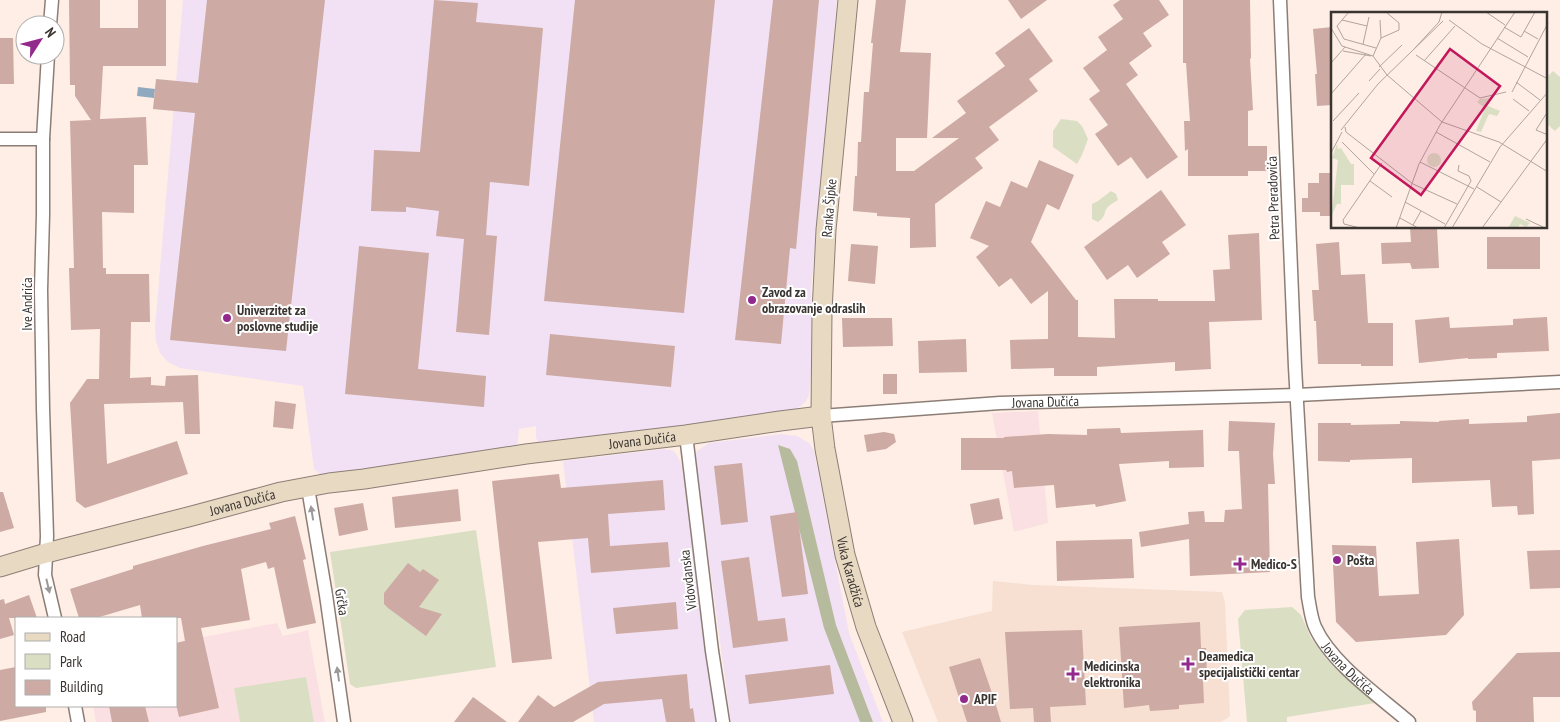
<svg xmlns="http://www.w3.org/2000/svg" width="1560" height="722" font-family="'PT Sans Narrow',sans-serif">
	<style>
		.commercial { fill: #f2e1f4 }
		.built { fill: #f7dfd2 }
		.education { fill: #fbe0e3 }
		.green { fill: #dadfc4 }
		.forest { fill: #b6bb9d }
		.water { fill: #8fa9be }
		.building { fill: #cdaaa4 }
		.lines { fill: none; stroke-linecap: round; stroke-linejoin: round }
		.street-casing { stroke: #8c7e76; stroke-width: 15 }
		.secondary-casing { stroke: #8c7e76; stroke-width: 21 }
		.street { stroke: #fff; stroke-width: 12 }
		.secondary { stroke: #e8d9c2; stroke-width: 19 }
		.oneway { fill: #9c9a98 }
		.poi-dot { fill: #93298d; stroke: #fff; stroke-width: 2 }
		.labels { text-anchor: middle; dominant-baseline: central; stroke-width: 4; stroke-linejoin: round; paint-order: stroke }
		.street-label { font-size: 14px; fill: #3a3431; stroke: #fff }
		.poi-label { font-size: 14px; font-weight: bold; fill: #3a3431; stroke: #fff; text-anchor: start }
		.inset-road { fill: none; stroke: #b0a49d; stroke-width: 1 }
		.view { fill: #c2185b; fill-opacity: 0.15; stroke: #c2185b; stroke-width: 2.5 }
		.inset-edge { fill: none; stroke: #3a3431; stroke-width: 2.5 }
	</style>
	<rect width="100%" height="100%" fill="#feeee5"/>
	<g class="commercial">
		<path d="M183,0H837L811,290V374L809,395L806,401L801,406L793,410L684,426L540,445L536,438V426L519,429L517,449L322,476L314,469L303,386L180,368L168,362L160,353L156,341L155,327Z"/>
		<path d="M781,434L797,436L809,443L814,451L849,633L883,722H731L695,457L697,451L709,443Z"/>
		<path d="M664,449L674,451L679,459L682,466L717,722H594L563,461Z"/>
	</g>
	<path class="built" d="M993,581L1033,585L1222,592L1225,603L1230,716L1221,722H938L902,632L992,611Z"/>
	<g class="education">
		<path d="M1038,411L1048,523L1014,532L992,413Z"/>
		<path d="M277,623L283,636L308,630L325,722H96L93,706H176V642Z"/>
	</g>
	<g class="green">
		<path d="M1553,71L1560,77V126L1555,131L1546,123V78Z"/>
		<path d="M1061,119L1077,121L1082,126L1088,139L1082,155L1077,164L1053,147V131Z"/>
		<path d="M1111,191L1116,194L1118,200C1115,202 1109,205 1107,208C1103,215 1106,216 1098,222L1092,219V204L1098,201Z"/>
		<path d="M476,530L496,667L356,688L350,684L330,552Z"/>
		<path d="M1292,607L1301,615L1311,638L1325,657L1338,671L1375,703L1287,717V722H1247L1238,619L1245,610Z"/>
		<path d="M306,677L314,722H240L234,688Z"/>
	</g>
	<path class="forest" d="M778,445L790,449L797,461L836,625L873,722H860L824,628Z"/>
	<path class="water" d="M138,87L155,89L154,98L137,96Z"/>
	<g class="building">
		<path d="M69,0H100V28H138V0H166V66H103L100,119L146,117L148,165H134V213L102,212L103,268H106V274H149L150,322H131L130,378L151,377V385L165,386L166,376L198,375L200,434H185L183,402L104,404L107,464L177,441L188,474L85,508L76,501L70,403L87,379H99L100,329L71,330L69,268H74L70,121L91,120L75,96V85H70Z"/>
		<path d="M207,0H325L286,351L170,340L195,113L153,109L156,79L198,83Z"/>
		<path d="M434,0L478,3L476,22L543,28L529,186L490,182L486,235L497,236L489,335L456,332L464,239L436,236L439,211L406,207V212L371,211L374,150L420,152Z"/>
		<path d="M575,0H715L684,313L544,301Z"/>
		<path d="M773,0H819L796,249L790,248L781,344L735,340Z"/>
		<path d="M876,0H906L900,52L931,53L927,138H896V171H914L959,138H932L966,113L957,101L1005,66L995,53L1029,28L1053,61L1029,79L1038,91L989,127L999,140L975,158L983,168L935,204L936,247L910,248V218L877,216V213L853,211L855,176H857L858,142H861L864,92H869L873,43H871Z"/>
		<path d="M1008,0H1047L1021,19Z"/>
		<path d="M1120,0H1159L1169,15L1143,33L1152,46L1129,63L1138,75L1126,84L1178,157L1147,179L1131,157L1118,166L1095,134L1108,125L1089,99L1100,91L1083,68L1107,50L1098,37L1123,19L1113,5Z"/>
		<path d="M1183,0H1250L1251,58L1250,59L1253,110L1248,111V146H1267V171H1248V176H1188V149L1185,151L1184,121H1190L1186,63H1183Z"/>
		<path d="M1332,27V105L1317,106L1315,74H1317L1313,29Z"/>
		<path d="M0,38H13L14,84H0Z"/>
		<path d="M1039,160L1074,175L1059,210L1047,204L1031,242L1076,300H1078V337L1115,338L1114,299H1158V301H1215L1213,270L1230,269L1228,235L1259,233L1262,320L1209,322L1211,369L1175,371V362L1097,367V376H1054V368L1011,369L1010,340L1048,339V291L1031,304L1011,278L999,287L976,257L989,246L970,238L986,201L1000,207L1011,181L1027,188Z"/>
		<path d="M1319,173H1332V216H1320V212H1302V198H1308V183H1319Z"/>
		<path d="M1161,190L1186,225L1162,242L1170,254L1137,278L1128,265L1107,280L1084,247Z"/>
		<path d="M1410,228H1437L1439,268L1412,269L1410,263L1382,264L1381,243L1411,242Z"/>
		<rect x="1487" y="237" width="53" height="32"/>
		<path d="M1339,242L1341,275L1365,274L1368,323H1393V366H1361V364H1318L1316,321H1314L1312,290H1319L1316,244Z"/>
		<path d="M851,244L878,246L875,284L848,281Z"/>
		<path d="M359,246L429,253L418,369L486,376L484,407L345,394Z"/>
		<path d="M1449,317L1450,328L1513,325V319L1547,317L1549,351L1497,353V358L1468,359V358L1419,363L1415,320Z"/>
		<path d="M842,318H892L893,346L843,347Z"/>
		<path d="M550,334L675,346L671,387L546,375Z"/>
		<path d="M966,339L967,372L919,373L918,341Z"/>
		<rect x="883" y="374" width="14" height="20"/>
		<path d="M275,401L296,404L293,429L273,427Z"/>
		<path d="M1560,413V459L1532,461L1534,514L1518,515L1517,506L1492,507L1490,480L1412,483V458L1350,460V462L1318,461V423H1351V425L1400,424V421L1439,422V421L1469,419V424L1527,422V416Z"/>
		<path d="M1229,421L1275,423L1273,454L1275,484H1268L1270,572L1190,576L1189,539L1141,547L1139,532L1189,524L1188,512L1204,511L1205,522H1224L1225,510L1242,509L1239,451H1228Z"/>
		<path d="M1120,428L1121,433L1203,430L1204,467L1169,468V461L1119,464L1126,501L1096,507L1095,504L1056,508L1054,485L1014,488L1012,471L1007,472L1006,470H961V438H1004V437L1048,434L1087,435V429Z"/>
		<path d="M884,432L894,434L896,442L886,449L867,452L864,435Z"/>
		<path d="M742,463L748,522L721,525L714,466Z"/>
		<path d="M559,474L561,488L663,480L665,510L608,514L610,546L668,542L670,567L591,573L588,538L538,542L552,659L512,663L492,481Z"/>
		<path d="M458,489L461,521L395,528L392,497Z"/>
		<path d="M0,492H3L14,528L0,532Z"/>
		<path d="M999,498L1003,519L974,525L970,504Z"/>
		<path d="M363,503L368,530L339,536L334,508Z"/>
		<path d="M797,512L808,594L782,597L770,516Z"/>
		<path d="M295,516L306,559L303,560L316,623L287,629L274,567L268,569L266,562L241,569L250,620L201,628L219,708L179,717L176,704V643L185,641L181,618H142L140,605L96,618H79L70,589L133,569V566L203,546L271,529L269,523Z"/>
		<path d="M1132,539L1134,578L1057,581L1056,541Z"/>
		<path d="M1459,539L1464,615L1446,635L1356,642L1336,622L1332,545L1376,546L1379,596L1419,594L1416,542Z"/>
		<path d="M1560,550V588L1530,589L1527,551Z"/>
		<path d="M749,557L758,621L785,618L788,641L733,648L721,561Z"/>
		<path d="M408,563L420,572L423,569L439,580L419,607L442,614L426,636L388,608L384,604V593Z"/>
		<path d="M29,595L37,618H9L14,635L0,639V600L4,599L5,604Z"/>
		<path d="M676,602L678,629L616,634L613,608Z"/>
		<path d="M1200,622L1201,648H1206L1207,678L1203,679L1204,703L1179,705V709L1166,710L1150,711L1149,705L1124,708L1119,627Z"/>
		<path d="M1082,630L1086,705L1050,707L1051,722H1034L1033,708L1010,709L1005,632Z"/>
		<path d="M1560,652V697H1533L1534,722H1476V711L1473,710L1472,702L1517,653Z"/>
		<path d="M980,658L995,702L1001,722H967L949,667Z"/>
		<path d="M830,665L834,694L749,704L745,675Z"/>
		<path d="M16,667V706H46V712L0,721V670Z"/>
		<path d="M687,674L690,709L693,708L695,722H666L662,699L604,704L573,722H518L538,695L554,707L598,682Z"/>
		<path d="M473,697L507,722H454Z"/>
		<path d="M109,706H145L149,722H112Z"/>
	</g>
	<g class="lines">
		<defs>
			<g id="street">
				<path id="s1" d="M1280,0L1295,367L1308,597C1310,607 1311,618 1315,627C1331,663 1379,696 1409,722"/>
				<path d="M50,25L52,0"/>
				<path d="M48,55L43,139V215L41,290L43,409L47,536L45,575L55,618"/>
				<path d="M0,139H43"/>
				<path id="s2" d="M821,416L1000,403L1297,395L1560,382"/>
				<path d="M686,435L712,651L723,722"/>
				<path d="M308,488L326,595L344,722"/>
				<path d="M75,706L78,722"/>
			</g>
			<g id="secondary">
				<path id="s3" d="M848,0L826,230L822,312L821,416L825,449L845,555L866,627L903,722"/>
				<path id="s4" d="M0,567L46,553L192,516L281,492L329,483L364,479L526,454L686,435L780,421L821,416"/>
			</g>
		</defs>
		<use href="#street" class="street-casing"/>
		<use href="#secondary" class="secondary-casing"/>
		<use href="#street" class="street"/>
		<use href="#secondary" class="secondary"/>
	</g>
	<defs><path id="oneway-solid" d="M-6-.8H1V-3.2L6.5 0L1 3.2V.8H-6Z" transform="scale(1.25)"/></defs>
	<g class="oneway">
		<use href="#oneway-solid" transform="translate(312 513) rotate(-99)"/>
		<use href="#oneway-solid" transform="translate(48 586) rotate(77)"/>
		<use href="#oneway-solid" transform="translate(338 674) rotate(-98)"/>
	</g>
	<g class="poi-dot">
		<circle cx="752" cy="300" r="5"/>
		<circle cx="227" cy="318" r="5"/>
		<circle cx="1337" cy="560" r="5"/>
		<path d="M1237.5 556.5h5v5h5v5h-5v5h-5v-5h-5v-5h5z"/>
		<path d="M1185.5 656.5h5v5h5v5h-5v5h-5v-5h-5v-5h5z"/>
		<path d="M1070.5 666.5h5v5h5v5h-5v5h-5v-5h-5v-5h5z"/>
		<circle cx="964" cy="699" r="5"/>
	</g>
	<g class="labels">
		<g class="street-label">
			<text transform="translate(1273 198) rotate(-92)">Petra Preradovića</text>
			<text transform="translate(829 208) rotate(-85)">Ranka Šipke</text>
			<text transform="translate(27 304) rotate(-90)">Ive Andrića</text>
			<text stroke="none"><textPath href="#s2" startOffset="225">Jovana Dučića</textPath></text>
			<text stroke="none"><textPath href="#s4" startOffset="656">Jovana Dučića</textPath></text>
			<text stroke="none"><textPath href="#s4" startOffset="251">Jovana Dučića</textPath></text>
			<text stroke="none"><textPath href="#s3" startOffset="576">Vuka Karadžića</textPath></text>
			<text transform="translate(688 580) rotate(-97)">Vidovdanska</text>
			<text transform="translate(342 602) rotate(81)">Grčka</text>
			<text stroke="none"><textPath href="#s1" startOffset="682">Jovana Dučića</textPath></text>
		</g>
		<g class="poi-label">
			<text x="762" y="292">Zavod za<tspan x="762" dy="16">obrazovanje odraslih</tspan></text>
			<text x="237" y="310">Univerzitet za<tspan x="237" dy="16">poslovne studije</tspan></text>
			<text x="1347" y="560">Pošta</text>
			<text x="1251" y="564">Medico-S</text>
			<text x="1199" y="656">Deamedica<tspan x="1199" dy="16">specijalistički centar</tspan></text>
			<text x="1084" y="666">Medicinska<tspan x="1084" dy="16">elektronika</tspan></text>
			<text x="974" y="699">APIF</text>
		</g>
	</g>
	<g transform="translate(1331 12)">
		<rect width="216" height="216" fill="#feeee5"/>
		<path d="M159,86L155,93L169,99L166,104L158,102L150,120L145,119L154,96L146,90L149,87ZM6,132L7,137L10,136L20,152H23V173H10V192H6L0,205L7,148L1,146ZM96 148a7 7 0 1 1 14 0a7 7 0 1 1-14 0ZM184,204L195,209L199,211L195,215L189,212L187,216H177Z" fill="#dadfc4"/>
		<path class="inset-road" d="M18,0L11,8L36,14L38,5M55,0L68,11V18L50,26L42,44L56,63M155,0L174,13M11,8L6,14L13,27L45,36M49,8L50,26M118,8L151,32L217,67M173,15L190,25L204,0M0,16L11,34L42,44M193,19L207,27M166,26L197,45M32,32L36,14M83,37L108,10L111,0M12,39L40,44M85,43L149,86L175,80M93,49L124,14M0,51L14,35M48,55L71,33M56,63L111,110L168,130L217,160M38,69L49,57M185,70L209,88M181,80L217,11M0,82L35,42M182,87L198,99M217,99L205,118L217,123M2,109L28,81M14,115L15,120L82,172L126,192M10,118L47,72L112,9M105,120L159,150M11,130L43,162M0,141L11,120M89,150L143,177M39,169L61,185M146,175L170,190M74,190L114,212M69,206L87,216M195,207L214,216M82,213L90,199M29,216L13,212L12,208L51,151M65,216L88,152L109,113L184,0M113,216L140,169L138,164L127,159L128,153M121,216L169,135L217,80M151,216L217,126"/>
		<path class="view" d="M119,37L169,74L90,183L40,146Z"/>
		<rect width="216" height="216" class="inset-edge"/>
	</g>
	<rect x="15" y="617" width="162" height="90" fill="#ffffff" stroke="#b0aead"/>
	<rect x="25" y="633" width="25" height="8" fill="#e8d9c2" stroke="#b0aead"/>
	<text x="60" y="642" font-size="15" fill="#3a3431">Road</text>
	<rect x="25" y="654" width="25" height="15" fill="#dadfc4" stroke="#b0aead"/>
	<text x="60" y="667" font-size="15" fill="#3a3431">Park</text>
	<rect x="25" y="680" width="25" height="15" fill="#cdaaa4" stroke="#b0aead"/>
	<text x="60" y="692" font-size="15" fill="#3a3431">Building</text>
	<g transform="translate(40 40) rotate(54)"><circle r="24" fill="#ffffff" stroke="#b0aead"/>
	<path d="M0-4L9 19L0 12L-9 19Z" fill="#93298d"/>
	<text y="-8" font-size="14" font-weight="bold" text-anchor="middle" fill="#3a3431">N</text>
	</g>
</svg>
